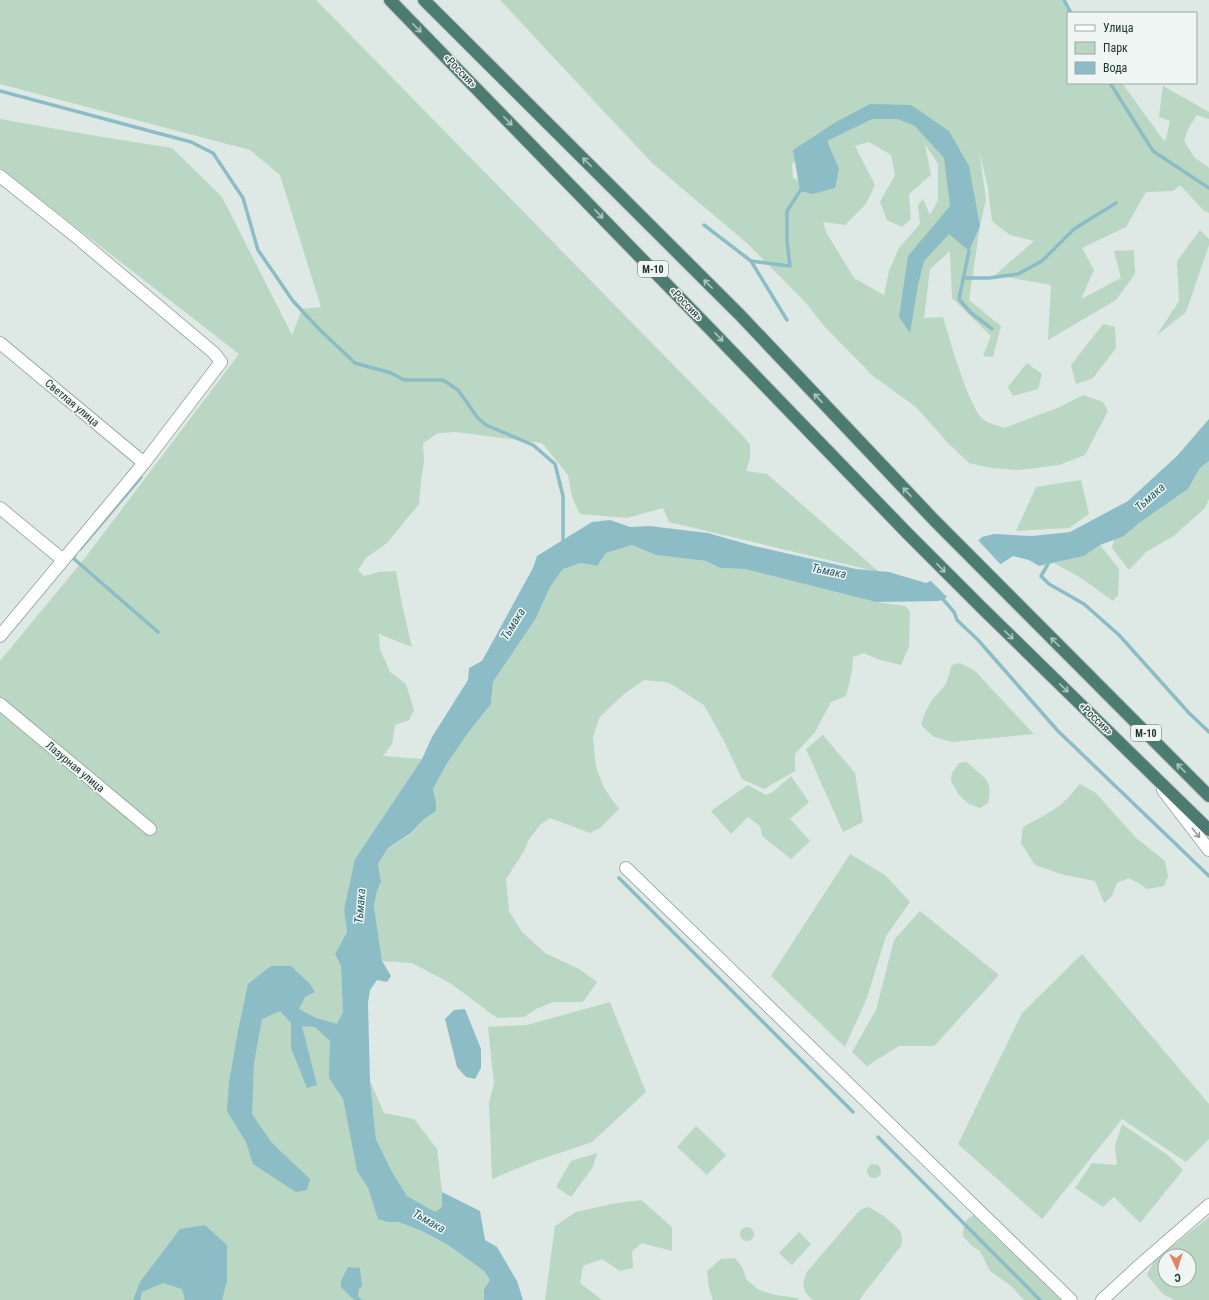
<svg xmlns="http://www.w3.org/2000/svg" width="1209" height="1300" font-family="'Roboto Condensed',sans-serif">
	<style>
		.green { fill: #b9d7c2; fill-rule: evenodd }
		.water { fill: #8cbdc7 }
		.pier { fill: #dee8e4 }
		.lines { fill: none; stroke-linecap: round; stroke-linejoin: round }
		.stream { stroke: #8cbdc7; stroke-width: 3.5 }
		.minor-casing { stroke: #a2afab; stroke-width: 14 }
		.trunk-casing { stroke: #bdc3c1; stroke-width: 14 }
		.minor { stroke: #fff; stroke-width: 12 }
		.trunk { stroke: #4c7b72; stroke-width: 12 }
		.oneway { stroke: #adc4bf }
		.oneway2 { stroke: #909a98 }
		.labels { text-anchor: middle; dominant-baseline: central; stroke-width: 3; stroke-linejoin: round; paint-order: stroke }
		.shield { fill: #eef5f2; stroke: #5f6f6b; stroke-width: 1 }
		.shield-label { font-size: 10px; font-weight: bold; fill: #223631 }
		.street-label { font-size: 11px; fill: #223631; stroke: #eef5f2 }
		.water-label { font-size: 12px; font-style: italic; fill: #245d6a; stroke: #eef5f2 }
	</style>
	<rect width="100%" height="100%" fill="#dee8e4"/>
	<g class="green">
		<path d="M0,0H316L743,436L750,445V458L746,471L767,474L879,572L669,522L663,508L627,518L580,514L572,497L568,475L542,443L456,432L438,433L423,443L424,462L421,480L419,504L387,543L366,558L358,570L364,576L379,572L396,571L402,605L412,647L379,634L380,649L390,672L406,684L414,710L409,720L395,725L392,744L383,756L422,759L355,859L344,909L347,932L335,954L341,966L345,1045L343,1099L357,1171L368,1188L378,1218L388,1222H398L422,1231L448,1245L484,1271L490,1280L484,1289V1300H0V661L85,558L239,354L0,168V119L90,135L172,148L222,197L292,335L302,309L321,307L280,175L250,150L0,84Z"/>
		<path d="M500,0H1064L1071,13H1068V83H1122L1159,134L1165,142L1170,121L1159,117L1163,86L1209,112V119L1197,115L1188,129L1184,141L1195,158L1209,168V213L1204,211L1180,185L1173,191L1146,192L1126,227L1082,248L1094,270L1081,299L1121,278L1114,251L1134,250L1135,274L1116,300L1048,340L1051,285L995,275L1034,241L1010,235L992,221L988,188L979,150L986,199L980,226L969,300L1001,326L993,357L983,356L991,336L952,298L950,251L930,269L924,318L943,317C949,337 969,409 984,420C989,424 999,425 1004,428L1060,407L1083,395L1103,402L1108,411L1085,455L1059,465L1019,470L991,468L969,463L948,443L916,407L873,376L824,326L806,303L747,243L652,163ZM869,142L891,155L895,175L880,202L887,220L902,227L911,219L909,194L931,175L925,144L938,164V200L930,215L923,199L918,205L920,224L899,248L889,271L884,295L854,278L826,232L823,222L845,225L866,204L875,185L855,146ZM818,159L808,184L793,178L792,163Z"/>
		<path d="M1200,230L1209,239V245L1186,312L1157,335L1179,301L1177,261Z"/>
		<path d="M1103,324L1115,327L1116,348L1093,378L1076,384L1071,365Z"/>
		<path d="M1027,363L1042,374L1038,389L1013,396L1008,387Z"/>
		<path d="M1209,461V499L1205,508L1175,535L1146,552L1129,570L1112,548L1114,539L1124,536L1139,523L1188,489L1200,468Z"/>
		<path d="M1081,480L1089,514L1069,528L1016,531L1036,487Z"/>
		<path d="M632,545L656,555L706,561L720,568L745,569L876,602L905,606L910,611L909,647L901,665L877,659L864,653L853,657L852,671L846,696L831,702L815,732L795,754V771L764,789L742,779L724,741L704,705L671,684L665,682L644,680L624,694L599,718L593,738L596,767L604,788L619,809L600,828L590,833L550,818L541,824L529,839L524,851L506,879L509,911L522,932L545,953L579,969L597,982L583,1002H553L536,1009L524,1017L497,1018L450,983L412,963L382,961L374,906L377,891L381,882L378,864L388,848L411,834L423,820L436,811V802L433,789L446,765L468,733L491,704L493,682L536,618L550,587L563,569L581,563L597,566L606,553Z"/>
		<path d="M1100,545L1119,569L1118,595L1113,601L1081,578L1054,563L1084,556Z"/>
		<path d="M960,663L974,670L1034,734L952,742L934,737L921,725L925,713L932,700L946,684L952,665Z"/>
		<path d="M823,735L855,773L863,822L843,832L806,749Z"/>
		<path d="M967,762C983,778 994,778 988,803L980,808L969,804L959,795L951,781L952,773L959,763Z"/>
		<path d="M791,776L809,802L790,819L810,841L791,859L762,836L760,826L748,817L731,834L711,811L748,785L766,795L773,792Z"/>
		<path d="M1080,784L1096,793L1135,837L1165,861L1168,876L1164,886L1148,889L1129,878L1117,883L1112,896L1104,903L1095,881L1061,874L1035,865L1021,843L1023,827C1033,821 1043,817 1053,810C1064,804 1072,793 1080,784Z"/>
		<path d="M850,854L885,875L910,902L886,936L867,998L845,1047L771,976Z"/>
		<path d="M920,911L999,975L934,1046H899L867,1066L852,1052L876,1010L894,940Z"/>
		<path d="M1082,954L1209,1104V1139L1186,1162L1122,1119L1042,1219L958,1144L1022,1013Z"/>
		<path d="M610,1002L646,1092L592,1142L533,1162L492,1179L489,1103L494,1084L488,1027L527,1025Z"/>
		<path d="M370,1081L384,1113L414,1119L437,1149L442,1192V1207L435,1212L407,1196L391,1170L376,1139Z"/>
		<path d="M1122,1124L1169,1156L1183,1170L1140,1223L1114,1197L1103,1207L1075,1188L1092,1163L1117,1165L1115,1146Z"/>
		<path d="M696,1126L726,1155L707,1175L677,1147Z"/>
		<path d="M597,1153L593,1167L571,1197L556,1187L571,1161Z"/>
		<circle cx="874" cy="1171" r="7"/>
		<path d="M641,1200L672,1227V1251L642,1243L632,1251L633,1268L620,1271L602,1259L583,1266L580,1283L602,1300H545L555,1226L576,1212L612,1204Z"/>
		<path d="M868,1207C876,1210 894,1223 899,1230C903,1235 902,1241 901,1246L859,1300H813C802,1290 801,1286 807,1272L858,1212L862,1209Z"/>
		<path d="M975,1214L982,1220L986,1228L1017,1253V1257C1030,1265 1041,1277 1051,1288C1054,1292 1056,1296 1061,1300H1024L1010,1285L990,1271L980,1251L972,1246L963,1236C964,1224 964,1220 975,1214Z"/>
		<path d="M1209,1217V1300H1174L1163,1294L1147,1275L1155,1260ZM1165,1256H1189V1280H1165Z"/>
		<circle cx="747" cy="1234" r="7"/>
		<path d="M799,1232L811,1244L792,1265L779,1253Z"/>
		<path d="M735,1258L742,1267L747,1280L759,1290L776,1295L798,1298L799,1300H713L709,1288L707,1271L721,1259Z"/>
	</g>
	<g class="water">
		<path d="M870,104L911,105L949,131L969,166L980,226L969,251L949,234L924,261L918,285L910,333L899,317L908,256L950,206L944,158L915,126L898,119H872L827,141L839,169L835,188L813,194L800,191L793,150L836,122Z"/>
		<path d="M1209,419V461L1200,468L1188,489L1139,523L1124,536L1100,545L1084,556L1039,566L1029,560L1013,556L958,592L939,601L876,602L745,569L720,568L706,561L656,555L632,545L606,553L597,566L581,563L563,569L550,587L536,618L493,682L491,704L468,733L446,765L433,789L436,802V811L423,820L411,833L388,848L378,864L381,882L377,891L374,906L382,961L391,976L387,982L377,980L370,990L368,1003L370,1081L376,1139L391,1170L407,1196L435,1212L442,1207V1192L480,1211L485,1240L497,1247L517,1281L523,1300H484V1289L490,1280L484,1271L448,1245L422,1231L398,1222H388L378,1219L368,1188L357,1171L343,1099L329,1078L330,1041L315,1027L302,1026L317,1085L307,1088L291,1048V1023L280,1011L262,1019L254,1063L252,1114L272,1143L310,1179L307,1190L296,1192L253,1164L246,1142L227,1111L229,1082L238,1031L248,984L271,966H291L310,984L315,992L305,997L299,1009L316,1018L337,1024L343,1012L341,966L335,954L347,932L344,909L355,859L422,759L432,737L468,680L469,668L482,661L533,568L537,556L592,522L610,520L630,527L649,526L708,533L750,545L856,569L889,572L926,583L942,576L982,537L994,534L1032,536L1070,532L1128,501L1177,456Z"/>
		<path d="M465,1009L481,1049V1068L475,1079L466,1077L457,1067L445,1019L454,1010Z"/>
		<path d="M205,1225L227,1245V1281L222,1300H185L182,1289L163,1283L142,1292L140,1300H133L140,1282L180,1229Z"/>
		<path d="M348,1267L360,1268L362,1286L359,1289L358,1296L362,1300H354L341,1287V1281Z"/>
	</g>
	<path class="pier" d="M977,539L1002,566L959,594L949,599L929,579L941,574Z"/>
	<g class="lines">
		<g class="stream">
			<path d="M1064,0L1071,13"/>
			<path d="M1110,83L1153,151L1209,188"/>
			<path d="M0,91L191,142L213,153L243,198L258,250L293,301L319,329L355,363L391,373L404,380H443L458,390L477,417L486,425L533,445L555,464L563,496V543"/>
			<path d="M704,225L751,261L787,320"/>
			<path d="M969,251L959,299L970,312L992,329"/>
			<path d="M751,261L790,266L787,241V211L800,191"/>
			<path d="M963,278H989L1018,274L1042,261L1074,229L1116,203"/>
			<path d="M80,549L141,477"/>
			<path d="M75,555L73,558L158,632"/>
			<path d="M1049,560L1048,564L1041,576L1049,584L1084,604L1119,635L1189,713L1209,732"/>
			<path d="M941,597L954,612L957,620L978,640L1058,731L1209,876"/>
			<path d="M619,878L853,1112"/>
			<path d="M878,1137L1040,1300"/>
		</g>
		<defs>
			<g id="minor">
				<path d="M0,176L74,235L214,353L221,362L144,463L0,636"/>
				<path d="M0,343L144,463"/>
				<path d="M0,508L63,560"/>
				<path d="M0,704L150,829"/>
				<path d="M1163,790L1209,850"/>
				<path d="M626,868L1071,1300"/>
				<path d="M1102,1300L1140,1265L1209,1205"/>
			</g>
			<g id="trunk">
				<path d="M390,0L712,331L907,533L982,608L1209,830"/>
				<path d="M424,0L740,315L934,520L1209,796"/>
			</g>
		</defs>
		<use href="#minor" class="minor-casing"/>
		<use href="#trunk" class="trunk-casing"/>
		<use href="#minor" class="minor"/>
		<use href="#trunk" class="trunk"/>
	</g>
	<defs><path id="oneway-shaft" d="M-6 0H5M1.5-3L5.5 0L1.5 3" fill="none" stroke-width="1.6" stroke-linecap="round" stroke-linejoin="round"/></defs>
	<g class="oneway">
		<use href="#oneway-shaft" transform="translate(417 28) rotate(45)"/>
		<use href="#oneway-shaft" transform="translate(508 121) rotate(46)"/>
		<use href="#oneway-shaft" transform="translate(587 162) rotate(-135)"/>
		<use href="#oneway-shaft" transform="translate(599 214) rotate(46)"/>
		<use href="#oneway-shaft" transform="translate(708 284) rotate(-135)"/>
		<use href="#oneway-shaft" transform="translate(719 337) rotate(46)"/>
		<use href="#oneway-shaft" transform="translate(818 398) rotate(-133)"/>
		<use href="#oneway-shaft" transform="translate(907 492) rotate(-133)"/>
		<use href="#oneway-shaft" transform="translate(941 568) rotate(45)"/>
		<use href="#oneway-shaft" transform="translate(1009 635) rotate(44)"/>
		<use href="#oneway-shaft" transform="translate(1055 642) rotate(-135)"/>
		<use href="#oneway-shaft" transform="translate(1064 688) rotate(44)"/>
		<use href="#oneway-shaft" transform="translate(1181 768) rotate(-135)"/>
	</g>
	<use class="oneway2" href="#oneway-shaft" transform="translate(1196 833) rotate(52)"/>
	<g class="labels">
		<g class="shield">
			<rect x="638" y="261" width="30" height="16" rx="3"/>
			<rect x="1131" y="725" width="30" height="16" rx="3"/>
		</g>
		<g class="shield-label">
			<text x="653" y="269">М-10</text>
			<text x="1146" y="733">М-10</text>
		</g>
		<g class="street-label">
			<text transform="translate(460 71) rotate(46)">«Россия»</text>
			<text transform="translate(686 304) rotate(46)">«Россия»</text>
			<text transform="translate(72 403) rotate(40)">Светлая улица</text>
			<text transform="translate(1096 719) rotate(44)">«Россия»</text>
			<text transform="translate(75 767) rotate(40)">Лазурная улица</text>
		</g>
		<g class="water-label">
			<text transform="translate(1150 497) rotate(-42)">Тьмака</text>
			<text transform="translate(829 571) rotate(11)">Тьмака</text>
			<text transform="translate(513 624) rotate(-58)">Тьмака</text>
			<text transform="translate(360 906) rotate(-85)">Тьмака</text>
			<text transform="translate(429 1221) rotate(30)">Тьмака</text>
		</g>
	</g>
	<rect x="1067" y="12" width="130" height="72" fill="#eef5f2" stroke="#9ca9a5"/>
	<rect x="1075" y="25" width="20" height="6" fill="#ffffff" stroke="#9ca9a5"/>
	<text x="1103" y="32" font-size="12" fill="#223631">Улица</text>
	<rect x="1075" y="42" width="20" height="12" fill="#b9d7c2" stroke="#9ca9a5"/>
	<text x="1103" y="52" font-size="12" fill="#223631">Парк</text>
	<rect x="1075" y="62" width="20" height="12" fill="#8cbdc7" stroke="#9ca9a5"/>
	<text x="1103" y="72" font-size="12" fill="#223631">Вода</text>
	<g transform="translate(1177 1268) rotate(176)"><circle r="19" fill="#eef5f2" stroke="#9ca9a5"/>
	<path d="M0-3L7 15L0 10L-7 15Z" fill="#e08464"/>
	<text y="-6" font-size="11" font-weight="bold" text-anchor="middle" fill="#223631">С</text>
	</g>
</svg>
